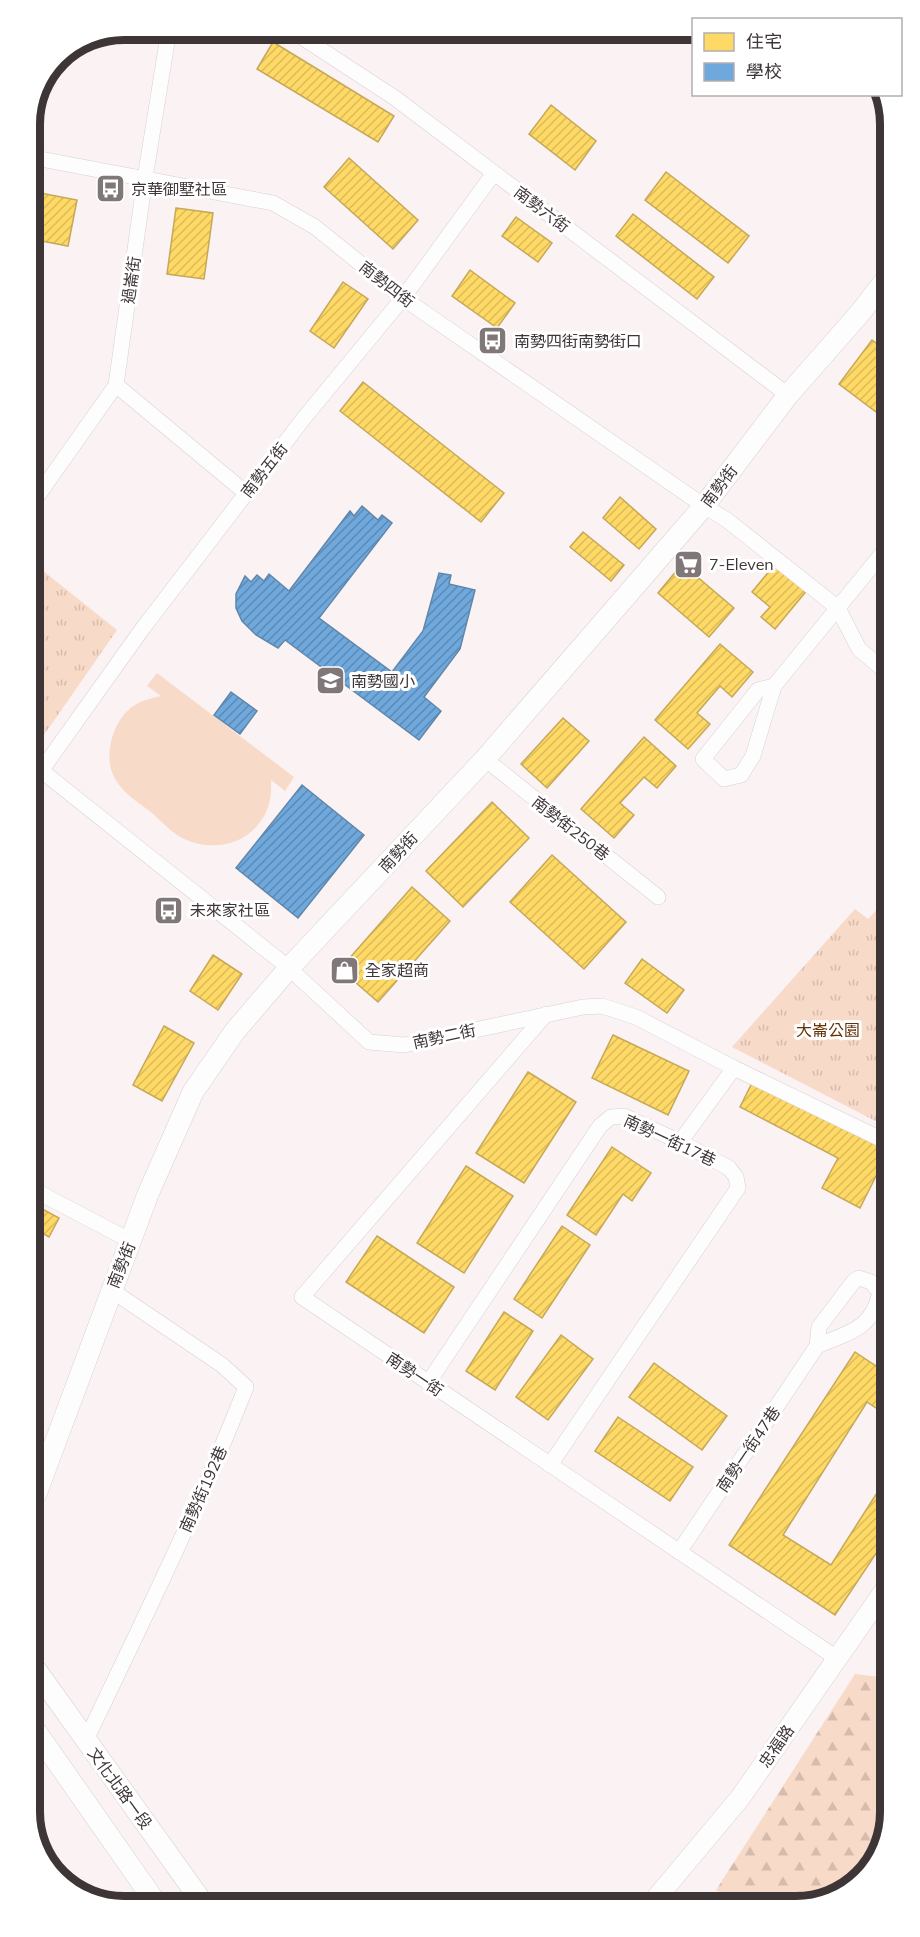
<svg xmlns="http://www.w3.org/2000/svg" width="920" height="1937" font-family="Mulish,'Noto Sans TC',sans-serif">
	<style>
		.forest { fill: url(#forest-firs) }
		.park { fill: url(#park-tufts) }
		.garden { fill: #f8dac9 }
		.homes { fill: url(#homes-hatch); stroke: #c5a858; stroke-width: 1.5 }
		.schools { fill: url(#schools-hatch); stroke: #6086aa; stroke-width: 1.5 }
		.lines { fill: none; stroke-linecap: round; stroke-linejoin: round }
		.minor-casing { stroke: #d7d0d1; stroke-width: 16 }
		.tertiary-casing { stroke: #d7d0d1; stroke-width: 21 }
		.secondary-casing { stroke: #d7d0d1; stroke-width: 22 }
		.minor { stroke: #fefdfd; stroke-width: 15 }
		.tertiary { stroke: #fefdfd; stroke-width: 20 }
		.secondary { stroke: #fefdfd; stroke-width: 21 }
		.labels { text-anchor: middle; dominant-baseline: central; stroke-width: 6; stroke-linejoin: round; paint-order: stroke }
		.poi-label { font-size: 16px; fill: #3e3537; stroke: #fff; text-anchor: start }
		.street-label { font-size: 16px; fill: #3e3537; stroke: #fff }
		.park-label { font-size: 16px; fill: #643305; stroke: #fff }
		.rim { fill: none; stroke: #3e3537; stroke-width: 8 }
	</style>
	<defs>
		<pattern id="forest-firs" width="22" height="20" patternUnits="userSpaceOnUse" patternTransform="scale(1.5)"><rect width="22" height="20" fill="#f8dac9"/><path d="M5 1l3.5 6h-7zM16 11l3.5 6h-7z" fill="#d6bcad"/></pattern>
		<pattern id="park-tufts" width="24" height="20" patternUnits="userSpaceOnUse" patternTransform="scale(1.5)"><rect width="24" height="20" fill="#f8dac9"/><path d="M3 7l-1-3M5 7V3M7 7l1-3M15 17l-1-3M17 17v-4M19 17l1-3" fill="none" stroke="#d6bcad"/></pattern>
		<pattern id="homes-hatch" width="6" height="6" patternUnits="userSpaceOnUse" patternTransform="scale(1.5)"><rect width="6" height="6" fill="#ffd966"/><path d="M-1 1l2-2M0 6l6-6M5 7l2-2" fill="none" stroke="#dcbb59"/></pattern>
		<pattern id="schools-hatch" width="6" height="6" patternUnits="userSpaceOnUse" patternTransform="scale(1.5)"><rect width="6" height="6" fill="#6fa8dc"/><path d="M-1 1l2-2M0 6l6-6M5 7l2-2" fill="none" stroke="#5d8ab3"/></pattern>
	</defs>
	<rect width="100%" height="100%" fill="#fbf2f4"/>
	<path class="forest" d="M855,1674L889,1678L890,1813L874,1865L831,1900L740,1901L716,1890Z"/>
	<g class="park">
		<path d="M32,562L117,630L37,745L33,742Z"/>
		<path d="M885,901H886L887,1127L732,1047L855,909L868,919Z"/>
	</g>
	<path class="garden" d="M157,673L294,777L285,791L271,780C272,798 269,813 256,827C239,847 208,850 184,839C173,834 162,822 152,813C139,803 124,794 115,779C102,757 113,718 135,705C142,700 153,698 161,696L147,686Z"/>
	<g class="homes">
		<path d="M273,42L394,116L378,142L257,69Z"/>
		<path d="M551,105L596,141L575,170L529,134Z"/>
		<path d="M349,158L418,220L393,249L324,187Z"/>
		<path d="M666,172L749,236L728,263L645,200Z"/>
		<path d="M30,191L77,200L68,246L31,239Z"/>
		<path d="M176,208L213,213L204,279L167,274Z"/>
		<path d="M633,214L714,277L697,299L616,236Z"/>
		<path d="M516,217L552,243L538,262L502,236Z"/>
		<path d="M470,270L515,303L497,328L452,296Z"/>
		<path d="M343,282L368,299L334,348L310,331Z"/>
		<path d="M872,340L884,349V418L839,384Z"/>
		<path d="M363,382L504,493L481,522L340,411Z"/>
		<path d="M620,497L656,529L639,549L603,518Z"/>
		<path d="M583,532L624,565L611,581L570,547Z"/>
		<path d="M776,563L808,589L775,629L761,617L770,607L752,592Z"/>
		<path d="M682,564L734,608L709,637L658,593Z"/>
		<path d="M720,644L753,672L732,697L720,686L697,713L710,724L688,749L655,720Z"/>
		<path d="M563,718L589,741L547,788L521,764Z"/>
		<path d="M644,737L676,766L657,788L644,777L620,803L634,815L614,838L581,809Z"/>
		<path d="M492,802L529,838L463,907L426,871Z"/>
		<path d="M552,855L626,922L584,969L510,902Z"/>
		<path d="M412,887L450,921L378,1002L340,969Z"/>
		<path d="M213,955L242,974L218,1010L190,991Z"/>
		<path d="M642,959L684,990L667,1013L625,983Z"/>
		<path d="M164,1026L194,1043L162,1101L133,1085Z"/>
		<path d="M613,1035L689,1071L668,1115L592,1078Z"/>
		<path d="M528,1072L576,1102L524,1183L476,1153Z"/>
		<path d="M753,1081L887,1150V1154L860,1208L822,1188L838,1158L740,1107Z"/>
		<path d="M612,1147L651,1173L632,1201L623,1194L596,1235L567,1215Z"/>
		<path d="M466,1166L513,1196L464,1273L417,1243Z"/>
		<path d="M35,1205L59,1218L49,1237L35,1229Z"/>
		<path d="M562,1226L590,1245L542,1318L514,1299Z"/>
		<path d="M377,1236L454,1287L424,1333L346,1282Z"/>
		<path d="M504,1312L533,1331L495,1390L466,1371Z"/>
		<path d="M561,1335L593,1359L548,1420L516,1397Z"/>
		<path d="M855,1352L888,1374V1416L867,1402L783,1535L831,1565L889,1474V1534L835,1615L729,1545Z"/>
		<path d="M654,1363L727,1416L702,1450L629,1397Z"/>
		<path d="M618,1417L693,1467L670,1501L595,1451Z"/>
	</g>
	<g class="schools">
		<path d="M362,506L378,520L382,515L392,523L319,618L392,672L423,631L439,573L451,575L449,584L475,590L460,649L424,697L441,711L419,740L285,640L278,648L256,635L242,621L236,608V594L245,576L251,582L257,575L264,581L269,574L289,591L350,511L354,516Z"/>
		<path d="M231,692L257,711L240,734L214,715Z"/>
		<path d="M302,785L364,835L298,918L236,868Z"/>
	</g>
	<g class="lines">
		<defs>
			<g id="minor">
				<path d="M291,30L395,98L788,395"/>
				<path d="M30,157L273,203L315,227L403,298L704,506L727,520L838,608L859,649L885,671"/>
				<path d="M116,385L246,493"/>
				<path d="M32,504L116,385L145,178L169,30"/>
				<path d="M774,686L753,756L741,775L724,779L703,759L758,690L774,686L885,550"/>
				<path d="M485,759L658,897"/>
				<path d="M33,764L289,968L369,1042L404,1045L583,1007L602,1006L636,1017L734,1068L887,1142"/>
				<path d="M33,782L143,628L304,418L403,298L494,173"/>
				<path d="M546,1014L302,1297L838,1659"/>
				<path d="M680,1142L734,1068"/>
				<path d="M34,1190L131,1241"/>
				<path d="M428,1383L600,1126L611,1117L624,1116L680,1142L729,1168L736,1177L738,1188L550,1465"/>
				<path d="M679,1552L817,1346L819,1327L854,1281L859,1278L871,1282L880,1292C872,1330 849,1332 817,1346"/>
				<path d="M86,1740C142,1623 199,1507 246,1387L222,1365L111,1290"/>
			</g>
			<path id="tertiary" d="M653,1902L740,1798L889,1584"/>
			<g id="secondary">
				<path d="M36,1494L148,1194L193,1092L235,1031L289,968L485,759L704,506L788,395L860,313L884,282"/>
				<path d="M36,1670L205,1906"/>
				<path d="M37,1733L158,1906"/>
			</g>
		</defs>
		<use href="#minor" class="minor-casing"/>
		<use href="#tertiary" class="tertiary-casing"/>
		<use href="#secondary" class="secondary-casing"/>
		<use href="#minor" class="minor"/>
		<use href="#tertiary" class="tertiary"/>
		<use href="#secondary" class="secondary"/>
	</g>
	<defs>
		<symbol id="bus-square" viewBox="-11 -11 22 22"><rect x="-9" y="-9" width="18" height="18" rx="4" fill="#807779" stroke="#fff"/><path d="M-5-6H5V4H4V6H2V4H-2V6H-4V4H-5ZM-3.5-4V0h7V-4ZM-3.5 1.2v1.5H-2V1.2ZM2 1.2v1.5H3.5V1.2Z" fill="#fff"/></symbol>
		<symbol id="supermarket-square" viewBox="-11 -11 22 22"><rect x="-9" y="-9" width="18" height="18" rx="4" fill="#807779" stroke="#fff"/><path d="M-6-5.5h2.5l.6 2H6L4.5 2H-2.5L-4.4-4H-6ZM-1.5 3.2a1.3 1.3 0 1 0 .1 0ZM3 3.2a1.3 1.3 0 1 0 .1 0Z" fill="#fff"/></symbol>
		<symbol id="school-square" viewBox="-11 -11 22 22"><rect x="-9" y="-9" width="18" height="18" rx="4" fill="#807779" stroke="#fff"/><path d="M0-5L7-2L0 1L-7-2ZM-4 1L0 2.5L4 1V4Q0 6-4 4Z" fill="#fff"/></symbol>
		<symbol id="shop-square" viewBox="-11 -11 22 22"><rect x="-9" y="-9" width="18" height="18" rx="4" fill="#807779" stroke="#fff"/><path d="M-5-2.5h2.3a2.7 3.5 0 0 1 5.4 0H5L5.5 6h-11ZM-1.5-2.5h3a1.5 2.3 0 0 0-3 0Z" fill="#fff"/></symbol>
	</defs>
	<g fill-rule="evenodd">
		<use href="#bus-square" x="94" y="172" width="33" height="33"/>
		<use href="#bus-square" x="476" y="324" width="33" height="33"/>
		<use href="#supermarket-square" x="672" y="548" width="33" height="33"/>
		<use href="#school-square" x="314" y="664" width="33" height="33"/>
		<use href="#bus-square" x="152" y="894" width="33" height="33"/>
		<use href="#shop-square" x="328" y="954" width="33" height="33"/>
	</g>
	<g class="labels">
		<g class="poi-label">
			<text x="131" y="189">京華御墅社區</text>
			<text x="514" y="341">南勢四街南勢街口</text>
			<text x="709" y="564">7-Eleven</text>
			<text x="351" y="681">南勢國小</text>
			<text x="190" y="910">未來家社區</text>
			<text x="365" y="970">全家超商</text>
		</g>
		<g class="street-label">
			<text transform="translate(542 209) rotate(37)">南勢六街</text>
			<text transform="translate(131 280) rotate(-82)">過崙街</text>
			<text transform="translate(387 284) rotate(38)">南勢四街</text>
			<text transform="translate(264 470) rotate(-52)">南勢五街</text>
			<text transform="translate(719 486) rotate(-53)">南勢街</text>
			<text transform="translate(571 828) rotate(38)">南勢街250巷</text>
			<text transform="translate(398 852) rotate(-47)">南勢街</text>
			<text transform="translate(444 1036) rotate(-12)">南勢二街</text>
			<text transform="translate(670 1140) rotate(25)">南勢一街17巷</text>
			<text transform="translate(121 1265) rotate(-68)">南勢街</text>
			<text transform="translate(415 1374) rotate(34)">南勢一街</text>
			<text transform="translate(748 1449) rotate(-56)">南勢一街47巷</text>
			<text transform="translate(203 1489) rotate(-66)">南勢街192巷</text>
			<text transform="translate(776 1746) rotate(-55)">忠福路</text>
			<text transform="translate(120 1788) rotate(54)">文化北路一段</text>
		</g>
		<g class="park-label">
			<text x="828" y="1030">大崙公園</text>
		</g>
	</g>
	<path d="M0 0H920V1937H0ZM124 40H796A84 84 0 0 1 880 124V1812A84 84 0 0 1 796 1896H124A84 84 0 0 1 40 1812V124A84 84 0 0 1 124 40Z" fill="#fff" fill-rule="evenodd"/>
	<path class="rim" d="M124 40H796A84 84 0 0 1 880 124V1812A84 84 0 0 1 796 1896H124A84 84 0 0 1 40 1812V124A84 84 0 0 1 124 40Z"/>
	<rect x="692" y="18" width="210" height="78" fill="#ffffff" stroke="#b2aeaf" stroke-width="1.5"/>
	<rect x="704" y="33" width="30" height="18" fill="#ffd966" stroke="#b2aeaf" stroke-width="1.5"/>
	<text x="746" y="48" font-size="18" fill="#3e3537">住宅</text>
	<rect x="704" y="63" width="30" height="18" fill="#6fa8dc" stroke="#b2aeaf" stroke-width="1.5"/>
	<text x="746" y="78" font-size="18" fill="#3e3537">學校</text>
</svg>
